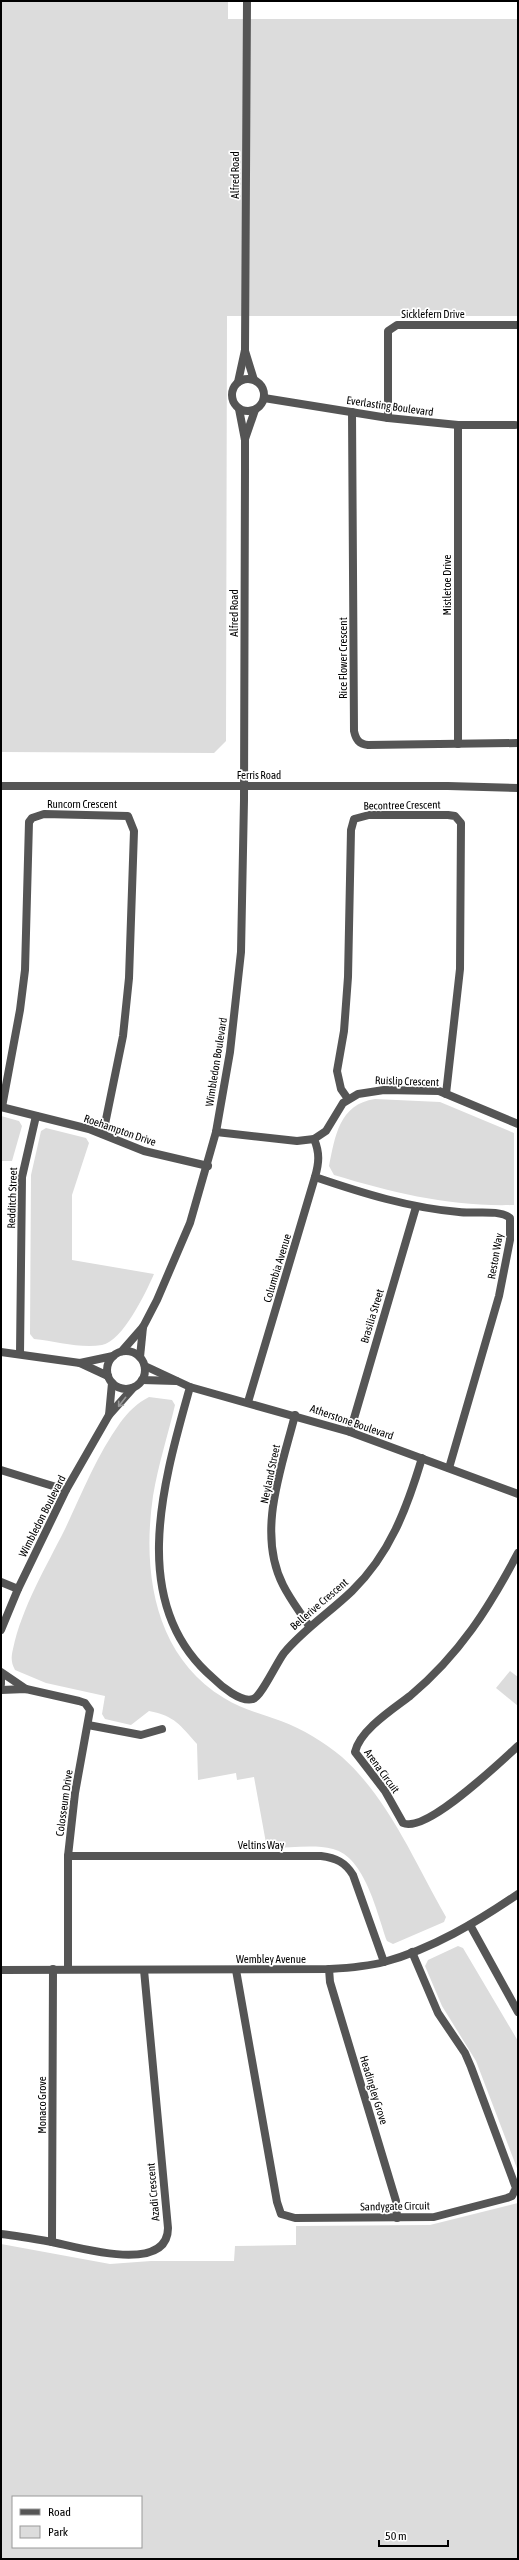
<svg xmlns="http://www.w3.org/2000/svg" width="519" height="2560" font-family="'Asap Condensed',sans-serif">
	<style>
		.green { fill: #dcdcdc; fill-rule: evenodd }
		.lines { fill: none; stroke-linecap: round; stroke-linejoin: round }
		.minor { stroke: #555; stroke-width: 8 }
		.tertiary { stroke: #555; stroke-width: 8 }
		.oneway { stroke: #999 }
		.labels { text-anchor: middle; dominant-baseline: central; stroke-width: 3.5; stroke-linejoin: round; paint-order: stroke }
		.street-label { font-size: 11px; fill: #000; stroke: #fff }
	</style>
	<rect width="100%" height="100%" fill="#fff"/>
	<g class="green">
		<path d="M1,1H228V19H518V316H227L226,741L214,753L1,752Z"/>
		<path d="M375,1099L440,1102L514,1133V1205C451,1207 394,1193 334,1175L329,1166C335,1137 339,1104 375,1099Z"/>
		<path d="M1,1116L19,1121L22,1126L12,1161H1Z"/>
		<path d="M46,1128L86,1138L89,1143L72,1195V1260L154,1274C146,1292 123,1341 102,1345C81,1349 56,1341 34,1339L30,1334L31,1175L41,1131Z"/>
		<path d="M149,1397L172,1400L175,1405C168,1435 158,1465 153,1496C142,1571 154,1656 224,1698C242,1709 261,1714 281,1721C303,1729 324,1742 342,1757C389,1799 415,1863 446,1917L444,1922L393,1944L387,1941C377,1913 365,1857 333,1849C314,1844 291,1848 271,1848L266,1843L254,1777L237,1780L236,1773L198,1780L197,1744C180,1725 175,1716 149,1711L131,1725L105,1719L102,1714L105,1696L46,1683L15,1670C11,1663 11,1657 13,1649C22,1607 46,1567 65,1529C82,1493 97,1455 120,1423C128,1412 137,1403 149,1397Z"/>
		<path d="M510,1671L518,1677V1706L496,1688Z"/>
		<path d="M458,1946L463,1948L518,2041V2171L476,2061L442,2006L425,1966L428,1960Z"/>
		<path d="M518,2203V2559H1V2244L110,2264L151,2261H234L235,2246L296,2245V2226L430,2225ZM13,2497H141V2547H13Z"/>
	</g>
	<g class="lines">
		<g class="minor">
			<path d="M352,412L354,731C356,740 359,744 368,745L518,743"/>
			<path d="M388,418V331L397,325H518"/>
			<path d="M458,744V425"/>
			<path d="M348,1099L341,1089L337,1071L344,1031L348,977L351,830L354,819L369,815H448L455,816L461,823L460,969L446,1094"/>
			<path d="M1,1107L89,1129L144,1151L208,1166"/>
			<path d="M2,1107L20,1010L25,970L29,822L32,818L44,814L128,816L134,831L129,978L123,1036L103,1134"/>
			<path d="M216,1132L297,1141L314,1139L326,1131L343,1103L358,1094L384,1090L439,1091L518,1124"/>
			<path d="M315,1177C362,1193 410,1208 459,1212C473,1214 500,1209 510,1218V1240L499,1296L449,1468"/>
			<path d="M20,1354L22,1177L36,1116"/>
			<path d="M190,1387C164,1480 126,1604 213,1678C221,1686 241,1703 253,1699C261,1697 277,1662 284,1653C304,1629 329,1613 352,1591C390,1554 407,1508 422,1458"/>
			<path d="M248,1402L315,1177C319,1163 320,1153 314,1139"/>
			<path d="M295,1415C282,1467 256,1532 283,1585C290,1599 300,1612 309,1626"/>
			<path d="M350,1432L416,1207"/>
			<path d="M1,1470L66,1490"/>
			<path d="M518,1553C488,1609 460,1654 410,1696C393,1709 360,1730 355,1752L385,1791L403,1823C426,1834 500,1762 518,1746"/>
			<path d="M1,1582L18,1589"/>
			<path d="M1,1672L26,1689"/>
			<path d="M1,1690L26,1689L79,1701L85,1703L90,1710L75,1793L68,1856V1969"/>
			<path d="M88,1725L141,1735L162,1729"/>
			<path d="M68,1856H321C336,1858 345,1862 353,1875L384,1962"/>
			<path d="M470,1925L518,2012"/>
			<path d="M329,1969L330,1982L396,2201L397,2218"/>
			<path d="M236,1970L277,2202L281,2214L295,2218L434,2217L507,2198L512,2196L516,2188L471,2067L465,2053L438,2013L412,1952"/>
			<path d="M1,2234C18,2236 35,2239 52,2242C77,2247 168,2275 168,2228L144,1970"/>
			<path d="M52,2242L53,1969"/>
		</g>
		<g class="tertiary">
			<path d="M245,351L254,380"/>
			<circle cx="248" cy="395" r="16"/>
			<path d="M238,382L245,350L247,1"/>
			<path d="M264,398L388,418L458,425H515"/>
			<path d="M245,439L255,410"/>
			<path d="M1,786H448L518,788"/>
			<circle cx="126" cy="1370" r="19"/>
			<path d="M122,1351L143,1327L157,1300L190,1223L216,1132L230,1052L241,952L244,800L245,469V440L239,409"/>
			<path d="M1,1352L80,1363L108,1376"/>
			<path d="M140,1357L143,1327"/>
			<path d="M80,1363L113,1356"/>
			<path d="M145,1366L190,1387L350,1432L518,1494"/>
			<path d="M142,1380L176,1381"/>
			<path d="M109,1415L112,1383"/>
			<path d="M1,1630L18,1589L66,1490L109,1415L133,1388"/>
			<path d="M1,1674V1684"/>
			<path d="M1,1970L329,1969C347,1968 366,1967 384,1962C432,1949 477,1922 518,1894"/>
		</g>
	</g>
	<defs><path id="oneway-shaft" d="M-6 0H5M1.5-3L5.5 0L1.5 3" fill="none" stroke-width="1.6" stroke-linecap="round" stroke-linejoin="round"/></defs>
	<use class="oneway" href="#oneway-shaft" transform="translate(122 1402) rotate(128)"/>
	<g class="labels">
		<g class="street-label">
			<text transform="translate(235 175) rotate(-90)">Alfred Road</text>
			<text x="433" y="314">Sicklefern Drive</text>
			<text transform="translate(390 406) rotate(8)">Everlasting Boulevard</text>
			<text transform="translate(447 585) rotate(-90)">Mistletoe Drive</text>
			<text transform="translate(234 613) rotate(-90)">Alfred Road</text>
			<text transform="translate(343 658) rotate(-90)">Rice Flower Crescent</text>
			<text x="259" y="775">Ferris Road</text>
			<text x="82" y="804">Runcorn Crescent</text>
			<text transform="translate(402 805) rotate(-1)">Becontree Crescent</text>
			<text transform="translate(216 1062) rotate(-81)">Wimbledon Boulevard</text>
			<text transform="translate(407 1081) rotate(2)">Ruislip Crescent</text>
			<text transform="translate(120 1130) rotate(19)">Roehampton Drive</text>
			<text transform="translate(12 1198) rotate(-88)">Redditch Street</text>
			<text transform="translate(495 1256) rotate(-80)">Reston Way</text>
			<text transform="translate(277 1268) rotate(-73)">Columbia Avenue</text>
			<text transform="translate(372 1316) rotate(-73)">Brasilia Street</text>
			<text transform="translate(352 1422) rotate(19)">Atherstone Boulevard</text>
			<text transform="translate(270 1474) rotate(-78)">Neyland Street</text>
			<text transform="translate(42 1516) rotate(-63)">Wimbledon Boulevard</text>
			<text transform="translate(319 1604) rotate(-41)">Bellerive Crescent</text>
			<text transform="translate(382 1771) rotate(54)">Arena Circuit</text>
			<text transform="translate(64 1803) rotate(-82)">Colosseum Drive</text>
			<text x="261" y="1845">Veltins Way</text>
			<text x="271" y="1959">Wembley Avenue</text>
			<text transform="translate(374 2090) rotate(73)">Headingley Grove</text>
			<text transform="translate(42 2105) rotate(-90)">Monaco Grove</text>
			<text transform="translate(153 2192) rotate(-95)">Azadi Crescent</text>
			<text transform="translate(395 2206) rotate(-1)">Sandygate Circuit</text>
		</g>
	</g>
	<rect width="519" height="2560" fill="none" stroke="#000000" stroke-width="4"/>
	<rect x="12" y="2496" width="130" height="52" fill="#ffffff" stroke="#999999"/>
	<rect x="20" y="2509" width="20" height="6" fill="#555555" stroke="#999999"/>
	<text x="48" y="2516" font-size="12" fill="#000000">Road</text>
	<rect x="20" y="2526" width="20" height="12" fill="#dcdcdc" stroke="#999999"/>
	<text x="48" y="2536" font-size="12" fill="#000000">Park</text>
	<path d="M379 2540v6h69v-6" fill="none" stroke="#000000" stroke-width="2"/>
	<text x="385" y="2540" font-size="12" fill="#000000" stroke="#ffffff" stroke-width="3" paint-order="stroke">50 m</text>
</svg>
